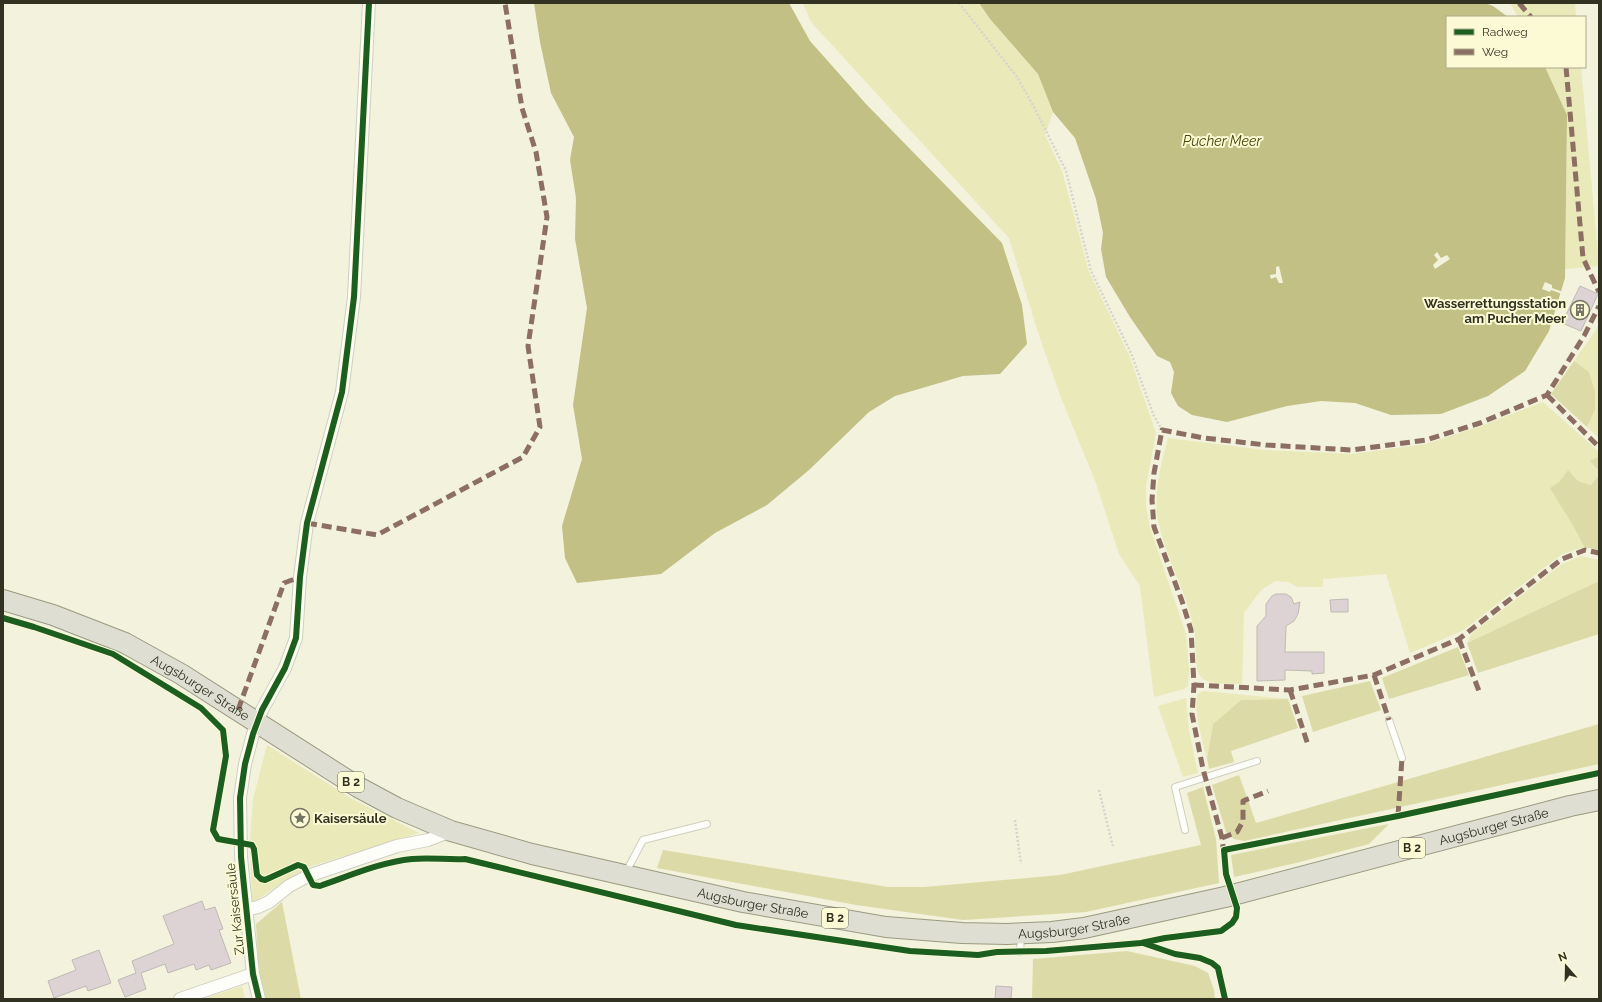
<svg xmlns="http://www.w3.org/2000/svg" width="1602" height="1002" font-family="Raleway,sans-serif">
	<style>
		.green { fill: #e9e9ba }
		.forest { fill: #dcdba7 }
		.water { fill: #c2c084; fill-rule: evenodd }
		.pier { fill: #f2f2dd }
		.building { fill: #ddd3d4; stroke: #bebab5 }
		.lines { fill: none; stroke-linecap: round; stroke-linejoin: round }
		.service-casing { stroke: #cfcfbe; stroke-width: 8 }
		.minor-casing { stroke: #cfcfbe; stroke-width: 14 }
		.primary-casing { stroke: #9b9a80; stroke-width: 22 }
		.path { stroke: #d5d5cf; stroke-width: 2.5; stroke-dasharray: 2 2; stroke-linecap: butt }
		.service { stroke: #fdfdfa; stroke-width: 6 }
		.minor { stroke: #fdfdfa; stroke-width: 12 }
		.primary { stroke: #deded2; stroke-width: 20 }
		.quiet { stroke: #8d6e63; stroke-width: 5; stroke-dasharray: 10 5; stroke-linecap: butt }
		.cycleway-casing { stroke: #fbfad4; stroke-width: 8 }
		.cycleway { stroke: #1b5e20; stroke-width: 6 }
		.labels { text-anchor: middle; dominant-baseline: central; stroke-width: 4; stroke-linejoin: round; paint-order: stroke }
		.shield { fill: #fbfad4; stroke: #6e6e58; stroke-width: 1 }
		.shield-label { font-size: 12px; font-weight: bold; fill: #323223 }
		.poi-label { font-size: 13px; font-weight: bold; fill: #323223; stroke: #fbfad4; text-anchor: end }
		.street-label { font-size: 13px; fill: #323223; stroke: #fbfad4 }
		.water-label { font-size: 14px; font-style: italic; fill: #474407; stroke: #fbfad4 }
	</style>
	<rect width="100%" height="100%" fill="#f2f2dd"/>
	<g class="green">
		<path d="M803,3H979L990,19L1038,74L1053,112L1045,135L1062,171L1089,272L1129,355L1156,433L1146,486V506L1150,528L1186,634L1189,669L1188,686L1184,689L1154,697L1140,586L1119,554L1096,483L1060,395L1039,335L1009,238L811,22Z"/>
		<path d="M1510,3H1575L1576,17H1518Z"/>
		<path d="M1545,67H1581L1599,266L1565,269L1567,115Z"/>
		<path d="M1599,323V438L1587,427L1595,410V391L1589,372L1574,361L1596,330Z"/>
		<path d="M1543,402L1599,452V456L1591,461C1600,473 1601,472 1592,485L1578,481L1568,470L1560,481L1550,488C1561,508 1576,526 1584,547L1562,554L1462,631L1410,653L1386,574L1323,579V587H1298L1288,582L1275,581L1261,590L1244,613L1242,684C1231,683 1209,686 1201,677C1193,667 1197,641 1194,629C1187,593 1167,560 1159,525C1152,496 1161,465 1168,438L1264,450L1352,454L1426,444L1481,426Z"/>
		<path d="M1581,556L1599,560V581L1467,643L1471,634L1562,564Z"/>
		<path d="M1204,691L1288,699L1241,700L1213,724L1207,759C1204,746 1193,708 1197,697C1198,693 1200,692 1204,691Z"/>
		<path d="M1186,698L1189,731L1198,773L1183,777L1158,706Z"/>
		<path d="M267,745L352,799L419,833L305,868L252,903L250,839L253,799Z"/>
		<path d="M242,986L245,999H203Z"/>
	</g>
	<g class="forest">
		<path d="M1574,361L1589,372L1595,391V410L1587,427L1551,394Z"/>
		<path d="M1599,456V471L1590,461Z"/>
		<path d="M1568,470L1578,481L1591,485L1599,475V550L1584,547C1575,526 1561,508 1550,488L1560,481Z"/>
		<path d="M1599,581V634L1478,673L1467,643Z"/>
		<path d="M1458,647L1469,675L1389,699L1382,678Z"/>
		<path d="M1370,681L1381,710L1313,732L1302,696Z"/>
		<path d="M1288,699L1298,728L1231,751L1234,762L1209,769L1207,759L1213,724L1241,700Z"/>
		<path d="M1599,724V764L1244,841L1234,839L1226,832L1212,785L1239,775L1256,823Z"/>
		<path d="M1203,787L1216,839L1219,883L1086,912L963,920L856,905L657,868L663,850L888,887H924L1060,875L1201,845L1187,793Z"/>
		<path d="M1389,824L1369,844L1296,863L1234,877L1231,855Z"/>
		<path d="M282,902L301,999H265L259,975L256,924Z"/>
		<path d="M1127,951L1195,966L1208,973L1214,990L1215,999H1032L1033,959Z"/>
	</g>
	<g class="water">
		<path d="M534,3H789L810,41L866,104L1002,243L1022,305L1027,344L1000,374L963,376L895,396L869,412L809,470L767,505L715,533L661,574L577,583L565,558L562,526L582,459L573,405L587,308L575,239L576,198L570,160L574,137L551,93L540,42Z"/>
		<path d="M979,3H1485L1493,6L1508,17H1447V67H1545L1567,115L1565,278L1549,331L1525,371L1488,396L1441,414L1391,415L1355,403L1321,401L1287,406L1227,422L1192,415L1178,406L1171,393L1174,372L1170,362L1157,356L1130,317L1106,277L1101,249L1103,233L1096,199L1075,138L1053,112L1038,74L990,19ZM1437,252L1441,258L1447,255L1450,259L1435,269L1433,265L1438,260L1434,255ZM1279,266L1283,283H1279L1276,277L1271,279L1270,275L1276,274V267Z"/>
	</g>
	<path class="pier" d="M1545,282L1552,285V288L1563,292L1562,294L1551,290L1550,292L1542,289Z"/>
	<g class="building">
		<path d="M1580,286L1598,294L1581,331L1562,323Z"/>
		<path d="M1276,594H1286L1291,597L1294,604L1300,602L1298,614L1294,621L1286,626L1285,652H1324V673L1312,674V671L1285,670V680L1257,681V626L1266,616V604L1272,596Z"/>
		<path d="M1348,599V612H1331L1330,600Z"/>
		<path d="M202,901L205,910L215,907L223,929L219,930L231,963L211,970L209,965L196,970L194,964L168,973L165,964L141,973L146,989L125,997L118,980L136,973L132,961L174,944L163,916Z"/>
		<path d="M99,950L111,983L88,991L86,986L54,998L48,981L76,970L72,960Z"/>
		<path d="M996,986L1012,987L1011,999H995Z"/>
	</g>
	<g class="lines">
		<defs>
			<g id="service">
				<path d="M1389,720L1402,758"/>
				<path d="M1185,830L1175,787L1257,761"/>
				<path d="M626,872L643,840L707,824"/>
				<path d="M1020,952L1021,936"/>
			</g>
			<g id="minor">
				<path d="M246,910L258,907L269,902L289,886L308,876L397,846L428,840L451,831"/>
				<path d="M180,999L253,974"/>
				<path d="M259,999L253,974L241,857L240,798L245,764L253,734L262,710L285,668L296,638L300,577L307,523L342,392L354,297L369,3"/>
			</g>
			<g id="primary">
				<path id="s1" d="M3,600L53,615L125,643L181,674L358,787L397,808L451,831L532,854L743,902L886,927L962,933L1007,934L1052,932L1084,928L1225,897L1570,806L1599,800"/>
			</g>
		</defs>
		<use href="#service" class="service-casing"/>
		<use href="#minor" class="minor-casing"/>
		<use href="#primary" class="primary-casing"/>
		<g class="path">
			<path d="M959,3L1017,77L1033,105L1066,171L1091,271L1131,353L1154,416L1162,430"/>
			<path d="M1099,790L1113,847"/>
			<path d="M1015,820L1021,864"/>
		</g>
		<use href="#service" class="service"/>
		<use href="#minor" class="minor"/>
		<use href="#primary" class="primary"/>
		<g class="quiet">
			<path d="M1519,3L1531,17"/>
			<path d="M1566,67L1583,258L1599,292"/>
			<path d="M1547,395L1599,447"/>
			<path d="M307,523L377,535L523,457L540,427L528,346L547,217L536,152L522,108L505,3"/>
			<path d="M1459,639L1479,691"/>
			<path d="M1374,675L1389,720"/>
			<path d="M1194,685L1290,690L1374,675L1459,639L1562,559L1585,550L1599,553"/>
			<path d="M1290,690L1308,745"/>
			<path d="M238,710L284,583L300,577"/>
			<path d="M1398,816L1402,758"/>
			<path d="M1222,838L1237,832L1243,821V801L1268,791"/>
			<path d="M1224,854L1222,838L1203,769L1192,714L1194,685L1191,630L1182,601L1154,527L1152,500L1154,473L1162,430L1204,438L1266,445L1352,450L1426,440L1480,423L1547,395L1584,336L1599,306"/>
		</g>
		<defs>
			<g id="cycleway">
				<path d="M3,618L34,627L113,654L201,708L223,730L226,756L213,830L218,839L252,845L254,849L257,875L261,879L265,880L298,865L304,867L313,885L320,886C349,876 381,862 412,859C430,857 447,860 465,859L736,925L910,951L978,955L997,952L1046,951L1141,943L1165,938L1221,931L1232,923L1236,917L1237,908L1226,874L1224,850L1398,816L1599,773"/>
				<path d="M1143,943L1175,954L1200,958L1212,963L1218,968L1225,999"/>
				<path d="M259,999L253,974L241,857L240,798L245,764L253,734L262,710L285,668L296,638L300,577L307,523L342,392L354,297L369,3"/>
			</g>
		</defs>
		<use href="#cycleway" class="cycleway-casing"/>
		<use href="#cycleway" class="cycleway"/>
	</g>
	<defs>
		<symbol id="building-ring" viewBox="-11 -11 22 22"><circle r="9.5" fill="#fbfad4" stroke="#757564" stroke-width="1.5"/><path d="M-4-6H4V6H1V3H-1V6H-4ZM-2.5-4.3h1.7v1.8h-1.7ZM.8-4.3h1.7v1.8H.8ZM-2.5-1h1.7V.8h-1.7ZM.8-1h1.7V.8H.8Z" fill="#757564"/></symbol>
		<symbol id="sight-ring" viewBox="-11 -11 22 22"><circle r="9.5" fill="#fbfad4" stroke="#757564" stroke-width="1.5"/><path d="M0-6L1.8-2.2L6-1.7L2.9 1.2L3.7 5.4L0 3.3L-3.7 5.4L-2.9 1.2L-6-1.7L-1.8-2.2Z" fill="#757564"/></symbol>
	</defs>
	<g fill-rule="evenodd">
		<use href="#building-ring" x="1569" y="299" width="22" height="22"/>
		<use href="#sight-ring" x="289" y="807" width="22" height="22"/>
	</g>
	<g class="labels">
		<g class="shield">
			<rect x="338" y="772" width="26" height="20" rx="3"/>
			<rect x="1399" y="838" width="26" height="20" rx="3"/>
			<rect x="822" y="908" width="26" height="20" rx="3"/>
		</g>
		<g class="shield-label">
			<text x="351" y="782">B 2</text>
			<text x="1412" y="848">B 2</text>
			<text x="835" y="918">B 2</text>
		</g>
		<g class="poi-label">
			<text x="1566" y="303">Wasserrettungsstation<tspan x="1566" dy="15">am Pucher Meer</tspan></text>
			<text x="314" y="818" text-anchor="start">Kaisersäule</text>
		</g>
		<g class="street-label">
			<text stroke="none"><textPath href="#s1" startOffset="217">Augsburger Straße</textPath></text>
			<text stroke="none"><textPath href="#s1" startOffset="1573">Augsburger Straße</textPath></text>
			<text stroke="none"><textPath href="#s1" startOffset="817">Augsburger Straße</textPath></text>
			<text transform="translate(235 909) rotate(-96)">Zur Kaisersäule</text>
			<text stroke="none"><textPath href="#s1" startOffset="1141">Augsburger Straße</textPath></text>
		</g>
		<g class="water-label">
			<text x="1222" y="141">Pucher Meer</text>
		</g>
	</g>
	<rect width="1602" height="1002" fill="none" stroke="#323223" stroke-width="8"/>
	<rect x="1446" y="16" width="140" height="52" fill="#fbfad4" stroke="#abaa8d"/>
	<rect x="1454" y="29" width="20" height="6" fill="#1b5e20" stroke="#abaa8d"/>
	<text x="1482" y="36" font-size="12" fill="#323223">Radweg</text>
	<rect x="1454" y="49" width="20" height="6" fill="#8d6e63" stroke="#abaa8d"/>
	<text x="1482" y="56" font-size="12" fill="#323223">Weg</text>
	<g transform="translate(1566 966) rotate(340)" stroke="#fbfad4" stroke-width="3" paint-order="stroke">
	<path d="M0-3L7 15L0 10L-7 15Z" fill="#323223"/>
	<text y="-6" font-size="11" font-weight="bold" text-anchor="middle" fill="#323223">N</text>
	</g>
</svg>
